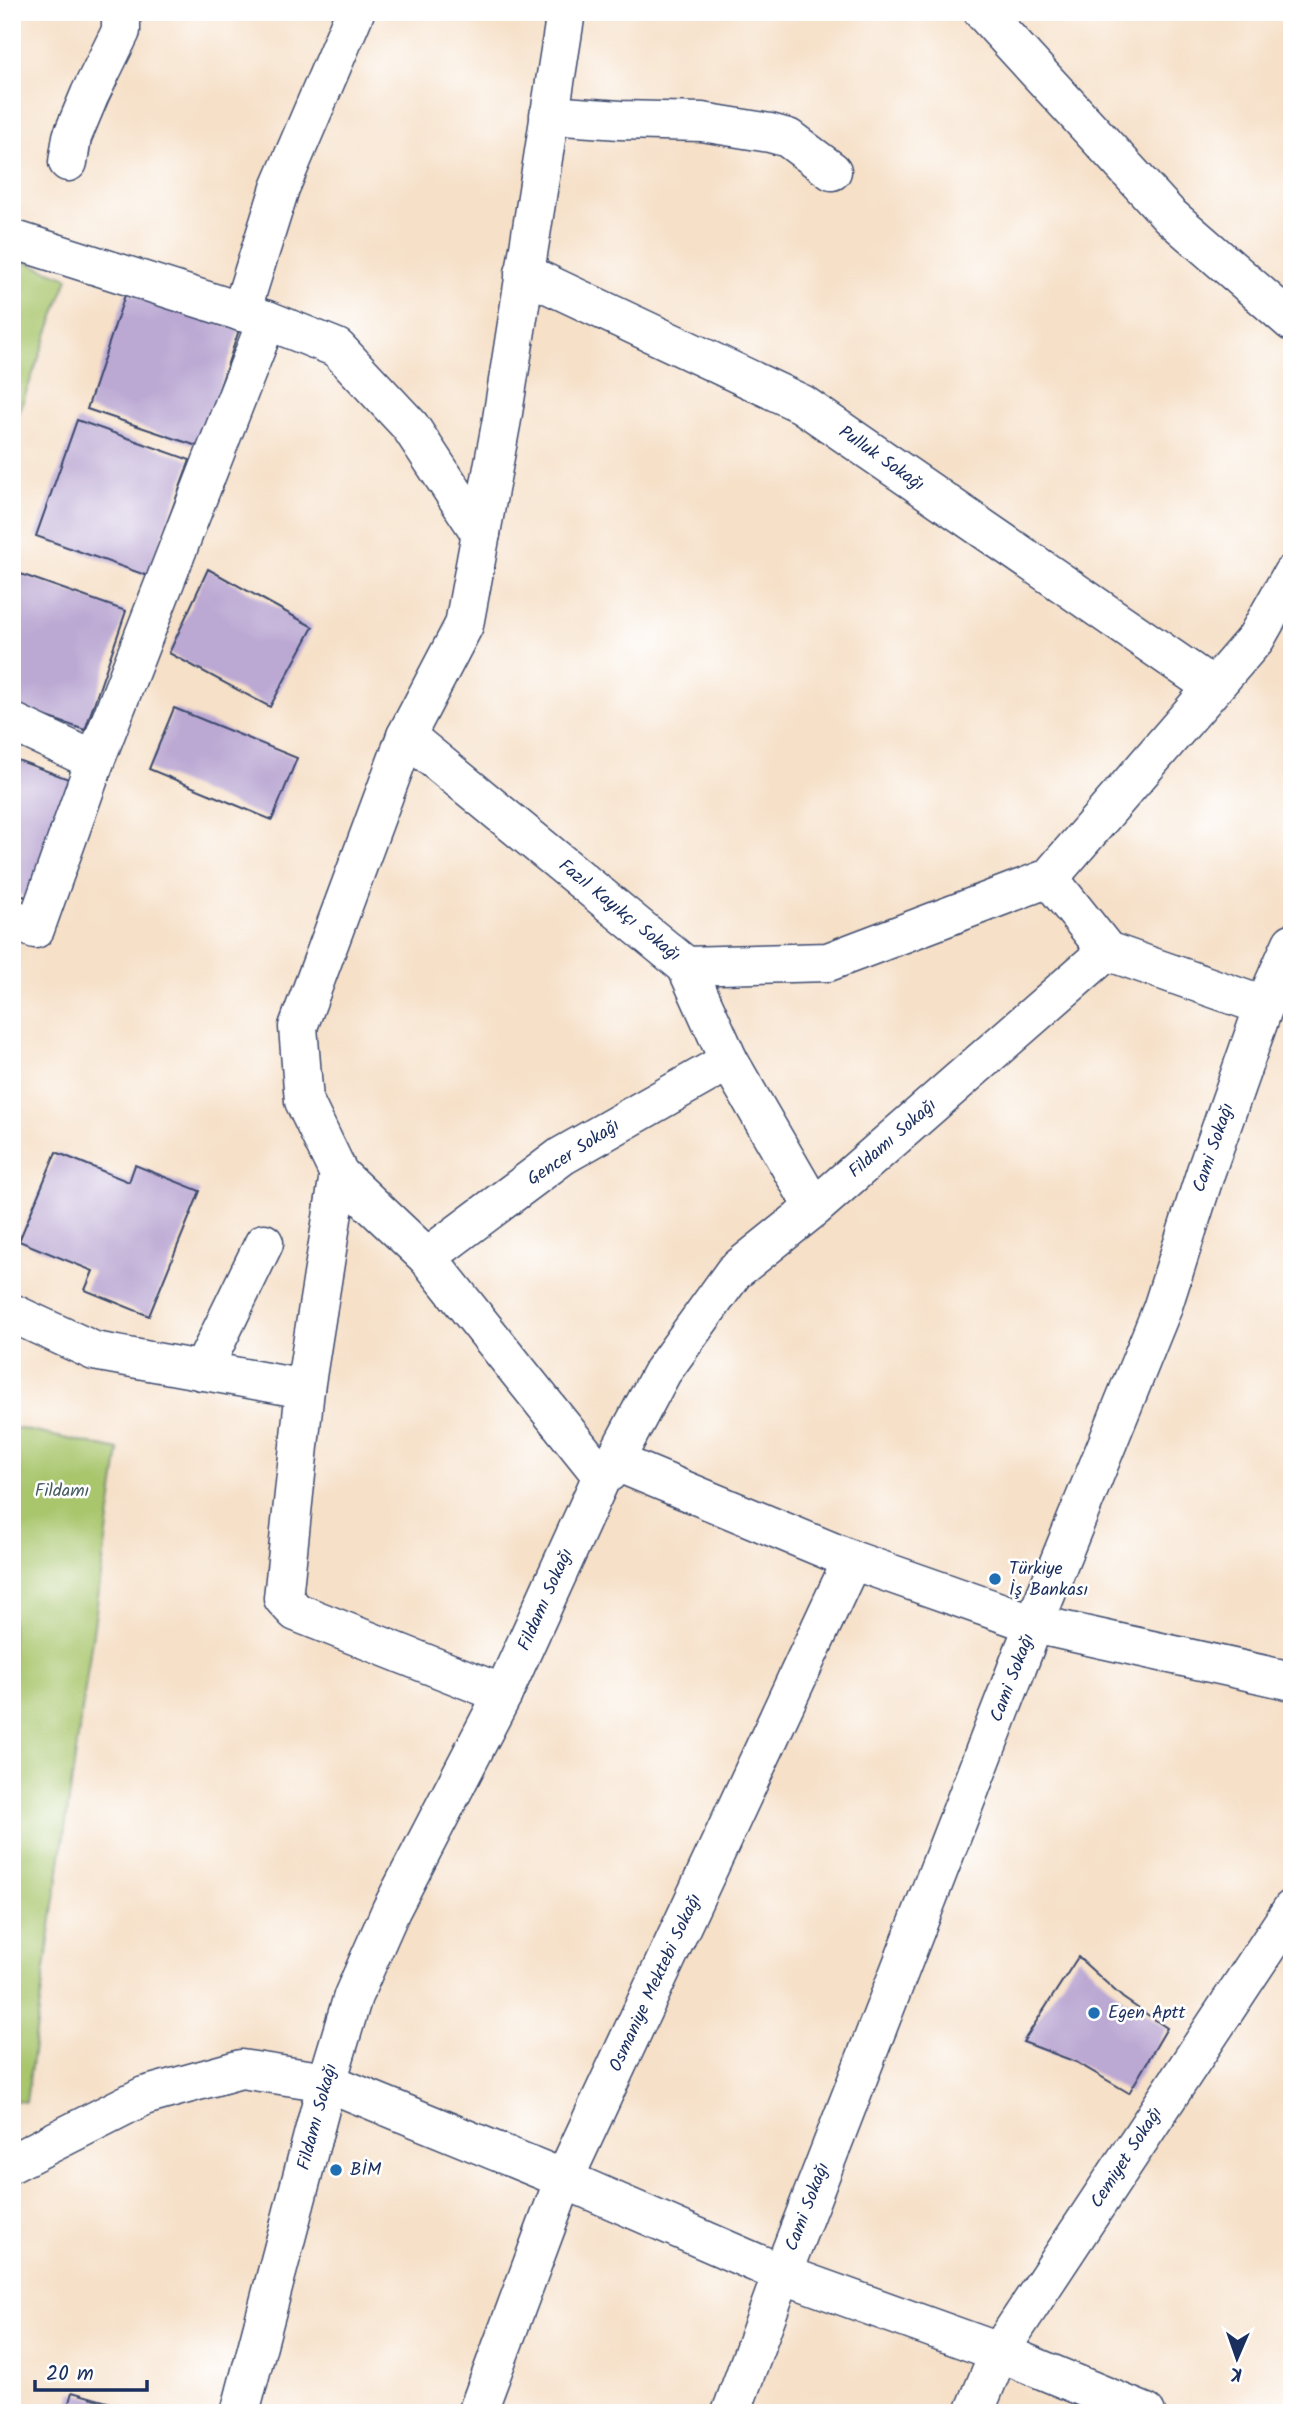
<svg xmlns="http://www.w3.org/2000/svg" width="1304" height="2425" font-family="Kalam,sans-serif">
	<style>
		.green { fill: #a9c66d; stroke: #627a66; stroke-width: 2 }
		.building { fill: #bba8d3 }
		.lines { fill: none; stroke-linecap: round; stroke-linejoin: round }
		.minor-casing { stroke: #3c4a6e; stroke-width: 41 }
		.minor { stroke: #fff; stroke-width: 38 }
		.poi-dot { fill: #1f6fb2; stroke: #fff; stroke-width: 2.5 }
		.labels { text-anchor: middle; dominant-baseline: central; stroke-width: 5; stroke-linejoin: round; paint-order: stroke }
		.street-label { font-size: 18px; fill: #1b2f5e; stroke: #fff }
		.park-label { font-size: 18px; fill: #465c62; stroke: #fff }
		.poi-label { font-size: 18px; fill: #1b2f5e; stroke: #fff; text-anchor: start }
	</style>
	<rect width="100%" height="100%" fill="#fff"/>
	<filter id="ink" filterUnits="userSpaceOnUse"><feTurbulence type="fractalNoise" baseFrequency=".0143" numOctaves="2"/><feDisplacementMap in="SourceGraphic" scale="14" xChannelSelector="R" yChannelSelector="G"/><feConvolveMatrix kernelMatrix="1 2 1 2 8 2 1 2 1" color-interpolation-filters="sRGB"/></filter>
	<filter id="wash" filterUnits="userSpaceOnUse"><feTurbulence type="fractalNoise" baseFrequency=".00686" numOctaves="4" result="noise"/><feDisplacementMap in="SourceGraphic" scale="28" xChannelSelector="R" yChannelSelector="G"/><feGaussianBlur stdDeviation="1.57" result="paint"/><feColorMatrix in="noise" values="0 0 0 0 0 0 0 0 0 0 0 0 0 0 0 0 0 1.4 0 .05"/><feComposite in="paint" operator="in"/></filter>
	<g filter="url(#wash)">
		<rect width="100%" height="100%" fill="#f6e0c8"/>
		<g class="green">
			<path d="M12,257L68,278L12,431Z"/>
			<path d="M12,1427L119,1450L26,2102L12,2100Z"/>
		</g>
		<g id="blocks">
			<g class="building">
				<path d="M126,292L239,330L200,447L87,409Z"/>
				<path d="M77,420L190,460L148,576L36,536Z"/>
				<path d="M208,569L313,627L270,707L169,653Z"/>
				<path d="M12,571L126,611L85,730L12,705Z"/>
				<path d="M174,708L297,758L272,820L149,769Z"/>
				<path d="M12,758L74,781L31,899L12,892Z"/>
				<path d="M56,1152L129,1182L135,1165L200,1191L149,1316L85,1290L93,1271L19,1241Z"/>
				<path d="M1078,1957L1123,1998L1167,2028L1129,2093L1076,2062L1023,2042Z"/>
				<path d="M72,2392L142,2412V2413H66Z"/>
			</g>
		</g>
	</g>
	<g filter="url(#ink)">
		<use href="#blocks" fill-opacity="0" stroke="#3c4a6e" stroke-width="2"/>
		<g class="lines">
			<defs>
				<g id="minor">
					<path d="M566,12L502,419L464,625L406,736L298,1027L304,1101L339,1174L427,1257L602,1476"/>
					<path d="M983,12L1169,215L1292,322"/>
					<path d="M549,115L620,120L702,122L770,133L788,138L832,171"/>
					<path d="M68,162L72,137L90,94L121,31V12"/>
					<path d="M12,239L267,320L337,348L410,426L481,534"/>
					<path d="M524,273L802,404L1213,687"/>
					<path d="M241,312L280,188L355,12"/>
					<path d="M12,722L95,761L267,320"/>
					<path d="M406,736L686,966L729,1061L814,1208"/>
					<path d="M1049,878L1107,951L1264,1006"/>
					<path d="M12,918L35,929L95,761"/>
					<path d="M686,966L828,962L1049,878L1256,638L1292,574"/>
					<path d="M339,1174L305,1389L283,1598L296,1612L503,1694"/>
					<path d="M427,1257L562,1156L729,1061"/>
					<path d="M12,1313L94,1351L305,1389"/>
					<path d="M202,1371L264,1243"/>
					<path d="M614,1461L852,1560L1034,1624L1292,1681"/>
					<path d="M12,2163L144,2096L241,2069L327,2082L564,2179L782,2274L999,2352L1146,2413"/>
					<path d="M240,2413L327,2082L353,1996L391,1910L503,1694L602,1476L608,1473L662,1372L734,1272L814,1208L1107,951"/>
					<path d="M477,2413L564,2179L852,1560"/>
					<path d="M731,2413L782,2274L1034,1624L1162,1309L1206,1171L1264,1006L1292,943"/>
					<path d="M974,2413L999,2352L1292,1909"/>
				</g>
			</defs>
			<use href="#minor" class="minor-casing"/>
			<use href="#minor" class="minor"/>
		</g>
	</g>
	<g class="poi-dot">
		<circle cx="995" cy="1579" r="7"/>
		<circle cx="1094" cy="2013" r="7"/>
		<circle cx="336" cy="2170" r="7"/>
	</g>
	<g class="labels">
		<g class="street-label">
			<text transform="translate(881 459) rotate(35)">Pulluk Sokağı</text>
			<text transform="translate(619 911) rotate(39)">Fazıl Kayıkçı Sokağı</text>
			<text transform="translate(893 1139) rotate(-41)">Fildamı Sokağı</text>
			<text transform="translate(1214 1148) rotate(-71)">Cami Sokağı</text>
			<text transform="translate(574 1153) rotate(-33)">Gencer Sokağı</text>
			<text transform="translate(546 1600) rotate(-66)">Fildamı Sokağı</text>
			<text transform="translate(1013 1678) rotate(-69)">Cami Sokağı</text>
			<text transform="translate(656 1983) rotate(-65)">Osmaniye Mektebi Sokağı</text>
			<text transform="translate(318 2117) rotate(-75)">Fildamı Sokağı</text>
			<text transform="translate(1127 2158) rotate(-57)">Cemiyet Sokağı</text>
			<text transform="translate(808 2207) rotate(-69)">Cami Sokağı</text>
		</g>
		<g class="park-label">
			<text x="62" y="1491">Fildamı</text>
		</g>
		<g class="poi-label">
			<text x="1009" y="1569">Türkiye<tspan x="1009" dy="21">İş Bankası</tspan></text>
			<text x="1108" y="2013">Egen Aptt</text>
			<text x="350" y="2170">BİM</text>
		</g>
	</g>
	<rect width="1304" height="2425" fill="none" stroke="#fff" stroke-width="42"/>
	<g transform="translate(1237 2358) rotate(182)" stroke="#ffffff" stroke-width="5" paint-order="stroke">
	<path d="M0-5L12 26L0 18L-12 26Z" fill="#1b2f5e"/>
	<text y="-10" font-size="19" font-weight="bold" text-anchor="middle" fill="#1b2f5e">K</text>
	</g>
	<path d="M35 2380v10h112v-10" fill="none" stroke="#1b2f5e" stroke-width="3.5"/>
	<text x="46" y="2380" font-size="21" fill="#1b2f5e" stroke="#ffffff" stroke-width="5" paint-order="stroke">20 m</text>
</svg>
